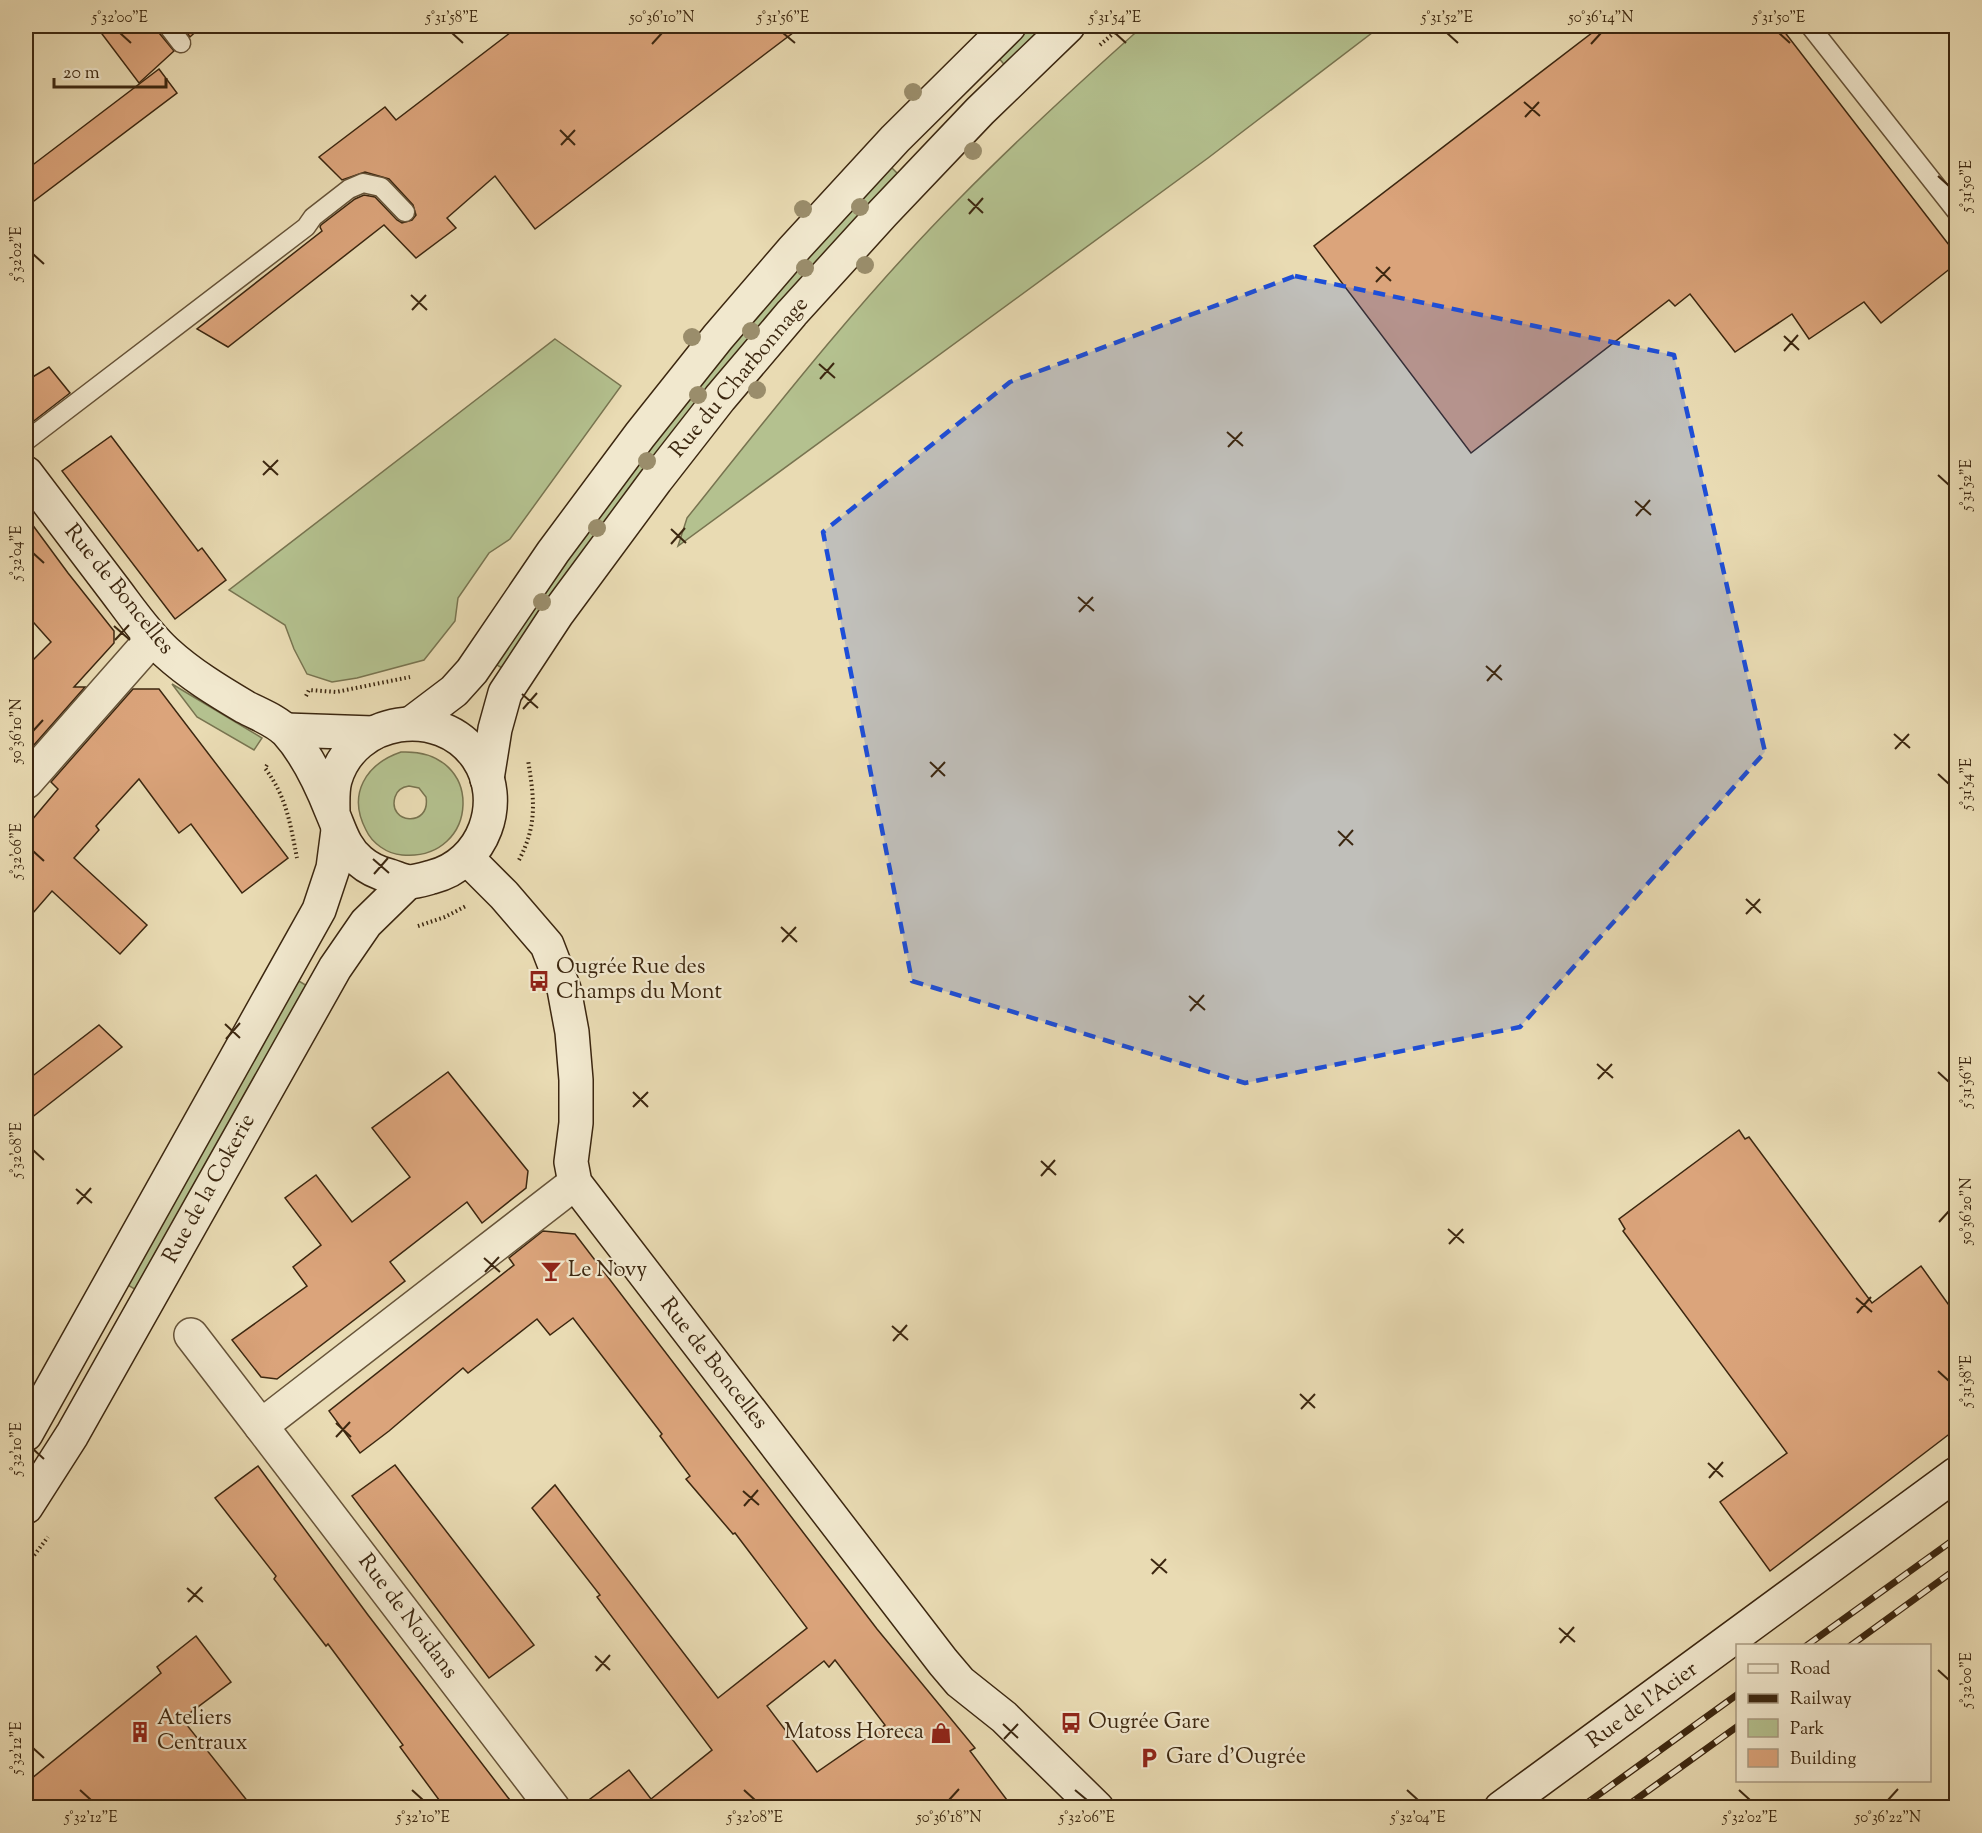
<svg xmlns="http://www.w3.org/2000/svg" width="1982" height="1833" font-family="'Sorts Mill Goudy',serif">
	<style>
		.green { fill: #b4c18f; stroke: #787450; stroke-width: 1.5; fill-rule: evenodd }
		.building { fill: #dba47b; stroke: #3c2710; stroke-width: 1.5; fill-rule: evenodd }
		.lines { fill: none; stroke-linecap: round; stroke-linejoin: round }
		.service-casing { stroke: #675439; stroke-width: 21 }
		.minor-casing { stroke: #675439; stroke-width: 36 }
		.secondary-casing { stroke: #3c2710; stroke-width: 36 }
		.path { stroke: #3c2710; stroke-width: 4; stroke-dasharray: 1.5 3; stroke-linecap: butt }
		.service { stroke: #f1e8ce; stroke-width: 18 }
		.minor { stroke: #f1e8ce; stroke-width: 33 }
		.secondary { stroke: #f1e8ce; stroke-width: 33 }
		.rail-casing { stroke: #3c2710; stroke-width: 7 }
		.rail { stroke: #f1e8ce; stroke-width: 4.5; stroke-dasharray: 14; stroke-linecap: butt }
		.tree { fill: #9a8d6b }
		.marked { fill: #1d4ed8; fill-opacity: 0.2; stroke: #1d4ed8; stroke-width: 4.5; stroke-dasharray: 12 8; stroke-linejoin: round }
		.ticks { fill: none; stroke: #3c2710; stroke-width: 2 }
		.labels { text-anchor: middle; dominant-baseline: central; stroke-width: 4.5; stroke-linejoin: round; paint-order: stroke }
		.street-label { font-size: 22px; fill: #3c2710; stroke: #f1e8ce }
		.poi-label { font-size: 22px; fill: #3c2710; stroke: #f1e8ce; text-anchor: start }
		.neatline { fill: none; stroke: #3c2710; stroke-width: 2 }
		.ticks-label { font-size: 15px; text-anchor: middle; fill: #3c2710 }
	</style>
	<rect width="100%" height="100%" fill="#e9dbb3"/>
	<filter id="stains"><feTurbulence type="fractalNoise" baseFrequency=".00333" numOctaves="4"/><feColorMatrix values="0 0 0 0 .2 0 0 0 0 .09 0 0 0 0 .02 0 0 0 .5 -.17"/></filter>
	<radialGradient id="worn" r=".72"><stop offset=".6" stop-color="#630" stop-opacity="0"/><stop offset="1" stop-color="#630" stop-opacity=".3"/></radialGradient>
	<g class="green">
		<path d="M1029,26H1053L1008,69L997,56Z"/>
		<path d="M1143,26H1381L1208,158L678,546L687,518C774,409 860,299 958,200C1017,140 1080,82 1143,26Z"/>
		<path d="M889,165L901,177L507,671L492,662L681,403Z"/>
		<path d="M555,339L621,386L510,539L489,553L458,598L455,621L424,660L357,678L332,682L307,674L294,649L285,625L229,590Z"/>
		<path d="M172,684L262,738L254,750L197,717Z"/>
		<path d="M401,752C487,748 480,862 402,855C387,854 372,843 366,830C347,794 366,764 401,752ZM409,786L419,788L426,797C431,828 387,824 395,797C397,790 402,787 409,786Z"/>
		<path d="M297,980L309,987L138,1291L126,1284Z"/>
	</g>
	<g class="building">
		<path d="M96,26H157L159,33L174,51L139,83Z"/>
		<path d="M182,26H202L190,37Z"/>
		<path d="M519,26H802L535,229L495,176L447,218L456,228L416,258L384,225L228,347L197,329L322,231L320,227L321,225L355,199L364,195L375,197L397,220L402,223L412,220L416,215L413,205L389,179L365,172L342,180L319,157L385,107L396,120Z"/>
		<path d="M1601,26H1780L1956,254V264L1881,323L1864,302L1809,339L1792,314L1735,352L1690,294L1675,306L1669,300L1471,453L1314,246Z"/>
		<path d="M159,69L177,93L26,207V170Z"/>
		<path d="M49,367L70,393L26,427V381Z"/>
		<path d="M111,436L198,551L202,548L226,580L175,619L62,471Z"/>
		<path d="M26,516L68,573L114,631V643L74,687H85L26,754V667L51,642L26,614Z"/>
		<path d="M133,689H159L288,858L242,893L191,824L179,833L139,779L96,826L99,830L74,858L147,925L120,954L52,891L26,921V827L58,789L51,782Z"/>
		<path d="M99,1025L122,1047L26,1122V1081Z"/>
		<path d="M448,1072L528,1171L526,1188L482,1223L467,1202L390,1262L405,1281L277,1379L261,1377L232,1340L307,1286L293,1267L321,1245L285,1198L316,1175L352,1222L410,1177L372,1128Z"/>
		<path d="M1739,1130L1745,1139L1749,1137L1872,1303L1921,1266L1956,1315V1429L1770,1571L1720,1502L1787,1453L1623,1231L1625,1229L1619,1219Z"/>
		<path d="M543,1231L575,1234L877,1629L975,1748L970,1751L1013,1808H578L629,1770L651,1799L712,1750L597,1597L600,1595L532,1508L555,1485L718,1698L807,1628L735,1533L733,1534L686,1479L690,1476L660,1436L662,1434L573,1318L550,1335L537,1319L468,1373L463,1368L389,1431L360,1453L329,1411L514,1265L509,1258ZM835,1660L885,1725L817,1772L767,1706L824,1661L829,1667Z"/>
		<path d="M395,1465L534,1645L489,1678L352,1496Z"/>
		<path d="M258,1466L368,1615L516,1808H445L400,1747L403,1745L328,1644L326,1646L274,1579L276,1576L215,1498Z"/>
		<path d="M196,1636L231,1682L182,1719L253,1808H26V1783L161,1673L157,1667Z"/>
	</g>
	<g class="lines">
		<defs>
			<g id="service">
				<path d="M168,26L181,43"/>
				<path d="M1810,26L1956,211"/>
				<path d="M26,441L306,227L313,217L349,189L363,183L381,187L405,212"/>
			</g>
			<g id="minor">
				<path d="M26,782L152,639"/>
				<path d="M191,1335L261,1426"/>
				<path d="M553,1808L261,1426L575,1183"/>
			</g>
			<g id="secondary">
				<path d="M26,473C54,510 82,547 111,585C128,607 145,633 166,652C190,674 218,691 245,707C258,714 277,721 287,732C307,754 321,784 332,812C340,830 344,848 360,861C369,869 378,873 390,876C396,878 403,881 408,882C416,882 425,879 432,877C484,864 507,801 477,757C440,704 353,717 335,780C332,791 333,803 333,814"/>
				<path d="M413,722L454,691L472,671L553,552L640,435L718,337L792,251L895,139L1009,26"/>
				<path d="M286,730L373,733"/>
				<path d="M487,779L495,729L505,693L557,614L656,480L720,398L792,313L883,213L980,111L1068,26"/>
				<path d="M467,858L504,895L547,945L564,989L572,1032L576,1080V1123L571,1162L575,1183L943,1662L960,1682L1004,1717L1097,1808"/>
				<path d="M26,1434L319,910L333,868L338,830"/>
				<path d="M26,1507L72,1435L335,968L366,923L408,882"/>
				<path d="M1501,1808L1956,1474"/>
			</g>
		</defs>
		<use href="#service" class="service-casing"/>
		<use href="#minor" class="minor-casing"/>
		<use href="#secondary" class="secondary-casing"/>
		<g class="path">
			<path d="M1100,45L1122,26"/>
			<path d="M306,696L309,690L336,692L410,677"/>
			<path d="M267,765L265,768C287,798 290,823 297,858"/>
			<path d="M519,860C538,824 534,798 528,760"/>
			<path d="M418,926L445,917L466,906"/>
			<path d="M26,1566L48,1537"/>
		</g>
		<use href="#service" class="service"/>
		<use href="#minor" class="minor"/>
		<use href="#secondary" class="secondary"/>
		<defs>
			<g id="rail">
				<path d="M1806,1646L1956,1538"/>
				<path d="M1850,1646L1956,1569"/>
				<path d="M1580,1808L1738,1694"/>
				<path d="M1624,1808L1738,1726"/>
			</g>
		</defs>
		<use href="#rail" class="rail-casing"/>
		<use href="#rail" class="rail"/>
	</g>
	<g class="tree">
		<circle cx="913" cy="92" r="9"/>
		<circle cx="973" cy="151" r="9"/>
		<circle cx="860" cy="207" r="9"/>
		<circle cx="803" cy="209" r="9"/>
		<circle cx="865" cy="265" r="9"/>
		<circle cx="805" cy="268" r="9"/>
		<circle cx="751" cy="331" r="9"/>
		<circle cx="692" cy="337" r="9"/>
		<circle cx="757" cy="390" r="9"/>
		<circle cx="698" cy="395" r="9"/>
		<circle cx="647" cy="461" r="9"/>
		<circle cx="597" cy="528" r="9"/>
		<circle cx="542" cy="602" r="9"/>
	</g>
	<path class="marked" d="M1295,276L1674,355L1765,752L1520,1027L1245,1083L912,981L823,532L1010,382Z"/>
	<path class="ticks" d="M120,33L131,43M452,33L463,43M783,33L795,43M1115,33L1126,43M1447,33L1458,43M1779,33L1790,43M652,44L662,33M1591,44L1601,33M1524,102L1540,116M1525,117L1539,102M560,130L575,145M561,145L575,130M1938,176L1949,186M968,199L983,213M969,214L983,198M33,254L44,264M1376,267L1391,281M1376,282L1390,267M411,295L427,310M412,310L426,295M1784,336L1799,350M1784,351L1798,335M819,364L835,378M820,379L834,363M1227,432L1243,446M1228,447L1242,432M263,461L278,475M263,475L278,460M1938,475L1949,485M1635,501L1651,515M1636,516L1650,500M671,529L686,543M671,544L685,528M33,553L44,563M1078,597L1094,611M1079,612L1093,597M114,626L130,640M115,640L129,625M1486,666L1502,680M1487,681L1501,665M522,694L538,708M523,709L537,693M33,731L43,720M1894,734L1910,748M1895,749L1909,734M930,762L945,776M1938,774L1949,784M931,777L945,762M1338,831L1353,845M1339,846L1353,830M33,851L44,861M373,859L389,873M374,874L388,858M1746,899L1761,913M1746,914L1760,899M781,927L797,942M782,942L796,927M1189,996L1205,1010M1190,1011L1204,995M225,1024L240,1038M226,1039L240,1023M1597,1064L1613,1078M1938,1072L1949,1082M1598,1079L1612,1064M633,1092L648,1107M633,1107L648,1092M33,1150L44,1160M1041,1161L1056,1175M1041,1176L1055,1160M76,1189L92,1203M77,1204L91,1188M1939,1222L1949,1211M1448,1229L1464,1243M1449,1244L1463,1229M484,1258L500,1272M485,1272L499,1257M1856,1298L1872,1312M1857,1313L1871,1297M892,1326L908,1340M893,1341L907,1325M1938,1371L1949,1381M1300,1394L1315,1408M1301,1409L1315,1394M336,1423L351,1437M336,1437L350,1422M33,1449L44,1459M1708,1463L1723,1477M1709,1478L1723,1462M743,1491L759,1505M744,1506L758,1490M1151,1559L1167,1573M1152,1574L1166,1559M187,1588L203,1602M188,1602L202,1587M1559,1628L1575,1642M1560,1643L1574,1627M595,1656L610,1670M1938,1670L1949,1680M596,1671L610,1655M1003,1724L1018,1738M1004,1739L1018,1724M33,1748L44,1758M80,1790L91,1800M412,1790L423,1800M744,1790L755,1800M1075,1790L1087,1800M1407,1790L1418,1800M1739,1790L1750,1800M949,1800L959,1789M1888,1800L1898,1789"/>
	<defs>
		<symbol id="bus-bare" viewBox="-9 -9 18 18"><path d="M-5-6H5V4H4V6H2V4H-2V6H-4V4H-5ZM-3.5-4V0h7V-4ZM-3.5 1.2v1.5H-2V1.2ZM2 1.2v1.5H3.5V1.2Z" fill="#8f2418" stroke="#f1e8ce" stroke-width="2.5" paint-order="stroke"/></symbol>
		<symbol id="bar-bare" viewBox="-9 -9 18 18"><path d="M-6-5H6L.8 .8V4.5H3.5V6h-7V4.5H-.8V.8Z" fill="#8f2418" stroke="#f1e8ce" stroke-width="2.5" paint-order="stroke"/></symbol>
		<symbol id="building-bare" viewBox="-9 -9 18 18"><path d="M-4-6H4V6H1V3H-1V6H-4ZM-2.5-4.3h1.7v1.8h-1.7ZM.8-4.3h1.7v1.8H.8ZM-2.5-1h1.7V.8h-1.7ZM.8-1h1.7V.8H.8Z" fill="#8f2418" stroke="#f1e8ce" stroke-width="2.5" paint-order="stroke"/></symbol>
		<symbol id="shop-bare" viewBox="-9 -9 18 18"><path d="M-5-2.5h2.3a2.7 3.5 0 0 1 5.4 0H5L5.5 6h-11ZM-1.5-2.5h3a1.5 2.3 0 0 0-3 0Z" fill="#8f2418" stroke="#f1e8ce" stroke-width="2.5" paint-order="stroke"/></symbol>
		<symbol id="parking-bare" viewBox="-9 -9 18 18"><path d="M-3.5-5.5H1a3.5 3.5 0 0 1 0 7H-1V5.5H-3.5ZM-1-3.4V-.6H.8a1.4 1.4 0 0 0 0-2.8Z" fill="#8f2418" stroke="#f1e8ce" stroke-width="2.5" paint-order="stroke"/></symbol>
	</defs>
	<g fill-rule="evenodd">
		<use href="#bus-bare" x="524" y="966" width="30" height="30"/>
		<use href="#bar-bare" x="536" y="1256" width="30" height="30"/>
		<use href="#bus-bare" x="1056" y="1708" width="30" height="30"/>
		<use href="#building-bare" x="125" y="1717" width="30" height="30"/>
		<use href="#shop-bare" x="926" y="1718" width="30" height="30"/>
		<use href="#parking-bare" x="1134" y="1743" width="30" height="30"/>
	</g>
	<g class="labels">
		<g class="street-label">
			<text transform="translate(740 378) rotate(-50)">Rue du Charbonnage</text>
			<text transform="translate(118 590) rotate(51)">Rue de Boncelles</text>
			<text transform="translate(210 1189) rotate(-61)">Rue de la Cokerie</text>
			<text transform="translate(713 1364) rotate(52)">Rue de Boncelles</text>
			<text transform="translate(407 1617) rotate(53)">Rue de Noidans</text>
			<text transform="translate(1643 1706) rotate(-36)">Rue de l'Acier</text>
		</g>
		<g class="poi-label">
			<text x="556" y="968">Ougrée Rue des<tspan x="556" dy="25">Champs du Mont</tspan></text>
			<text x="568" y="1271">Le Novy</text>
			<text x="157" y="1719">Ateliers<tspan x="157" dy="25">Centraux</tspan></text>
			<text x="1088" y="1723">Ougrée Gare</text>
			<text x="924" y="1733" text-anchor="end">Matoss Horeca</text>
			<text x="1166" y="1758">Gare d'Ougrée</text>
		</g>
	</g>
	<rect width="1982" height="1833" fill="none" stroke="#e9dbb3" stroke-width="66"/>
	<rect x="1736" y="1644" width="195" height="138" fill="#f1e8ce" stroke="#a99b82" stroke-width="1.5"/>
	<rect x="1748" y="1664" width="30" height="9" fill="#f1e8ce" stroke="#a99b82" stroke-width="1.5"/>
	<text x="1790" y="1674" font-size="18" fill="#3c2710">Road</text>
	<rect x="1748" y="1694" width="30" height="9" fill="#3c2710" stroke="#a99b82" stroke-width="1.5"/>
	<text x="1790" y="1704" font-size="18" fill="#3c2710">Railway</text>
	<rect x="1748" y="1719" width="30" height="18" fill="#b4c18f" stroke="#a99b82" stroke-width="1.5"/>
	<text x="1790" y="1734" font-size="18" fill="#3c2710">Park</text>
	<rect x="1748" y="1749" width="30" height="18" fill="#dba47b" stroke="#a99b82" stroke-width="1.5"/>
	<text x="1790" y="1764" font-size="18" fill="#3c2710">Building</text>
	<path d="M54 78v9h112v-9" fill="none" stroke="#3c2710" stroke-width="3"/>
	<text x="63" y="78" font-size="18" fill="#3c2710" stroke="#f1e8ce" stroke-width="4.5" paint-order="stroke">20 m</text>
	<rect x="33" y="33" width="1916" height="1767" class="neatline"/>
	<g class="ticks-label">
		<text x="120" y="22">5°32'00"E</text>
		<text x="452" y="22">5°31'58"E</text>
		<text x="662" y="22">50°36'10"N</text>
		<text x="783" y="22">5°31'56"E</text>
		<text x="1115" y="22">5°31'54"E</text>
		<text x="1447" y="22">5°31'52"E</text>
		<text x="1601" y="22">50°36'14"N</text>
		<text x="1779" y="22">5°31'50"E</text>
		<text transform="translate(1966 186) rotate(-90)" y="5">5°31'50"E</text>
		<text transform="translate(16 254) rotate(-90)" y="5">5°32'02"E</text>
		<text transform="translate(1966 485) rotate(-90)" y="5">5°31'52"E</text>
		<text transform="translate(16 553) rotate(-90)" y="5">5°32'04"E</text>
		<text transform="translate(16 731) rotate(-90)" y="5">50°36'10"N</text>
		<text transform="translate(1966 784) rotate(-90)" y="5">5°31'54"E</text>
		<text transform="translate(16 851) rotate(-90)" y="5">5°32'06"E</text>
		<text transform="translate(1966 1082) rotate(-90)" y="5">5°31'56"E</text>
		<text transform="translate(16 1150) rotate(-90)" y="5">5°32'08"E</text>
		<text transform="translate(1966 1211) rotate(-90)" y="5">50°36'20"N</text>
		<text transform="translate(1966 1381) rotate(-90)" y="5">5°31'58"E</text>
		<text transform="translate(16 1449) rotate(-90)" y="5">5°32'10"E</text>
		<text transform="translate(1966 1680) rotate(-90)" y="5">5°32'00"E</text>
		<text transform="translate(16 1748) rotate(-90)" y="5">5°32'12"E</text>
		<text x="91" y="1822">5°32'12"E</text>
		<text x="423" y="1822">5°32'10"E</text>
		<text x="755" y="1822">5°32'08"E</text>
		<text x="949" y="1822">50°36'18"N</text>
		<text x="1087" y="1822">5°32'06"E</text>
		<text x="1418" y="1822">5°32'04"E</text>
		<text x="1750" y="1822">5°32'02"E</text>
		<text x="1888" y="1822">50°36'22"N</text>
	</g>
	<rect width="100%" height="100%" filter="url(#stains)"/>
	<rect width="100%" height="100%" fill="url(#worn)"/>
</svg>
